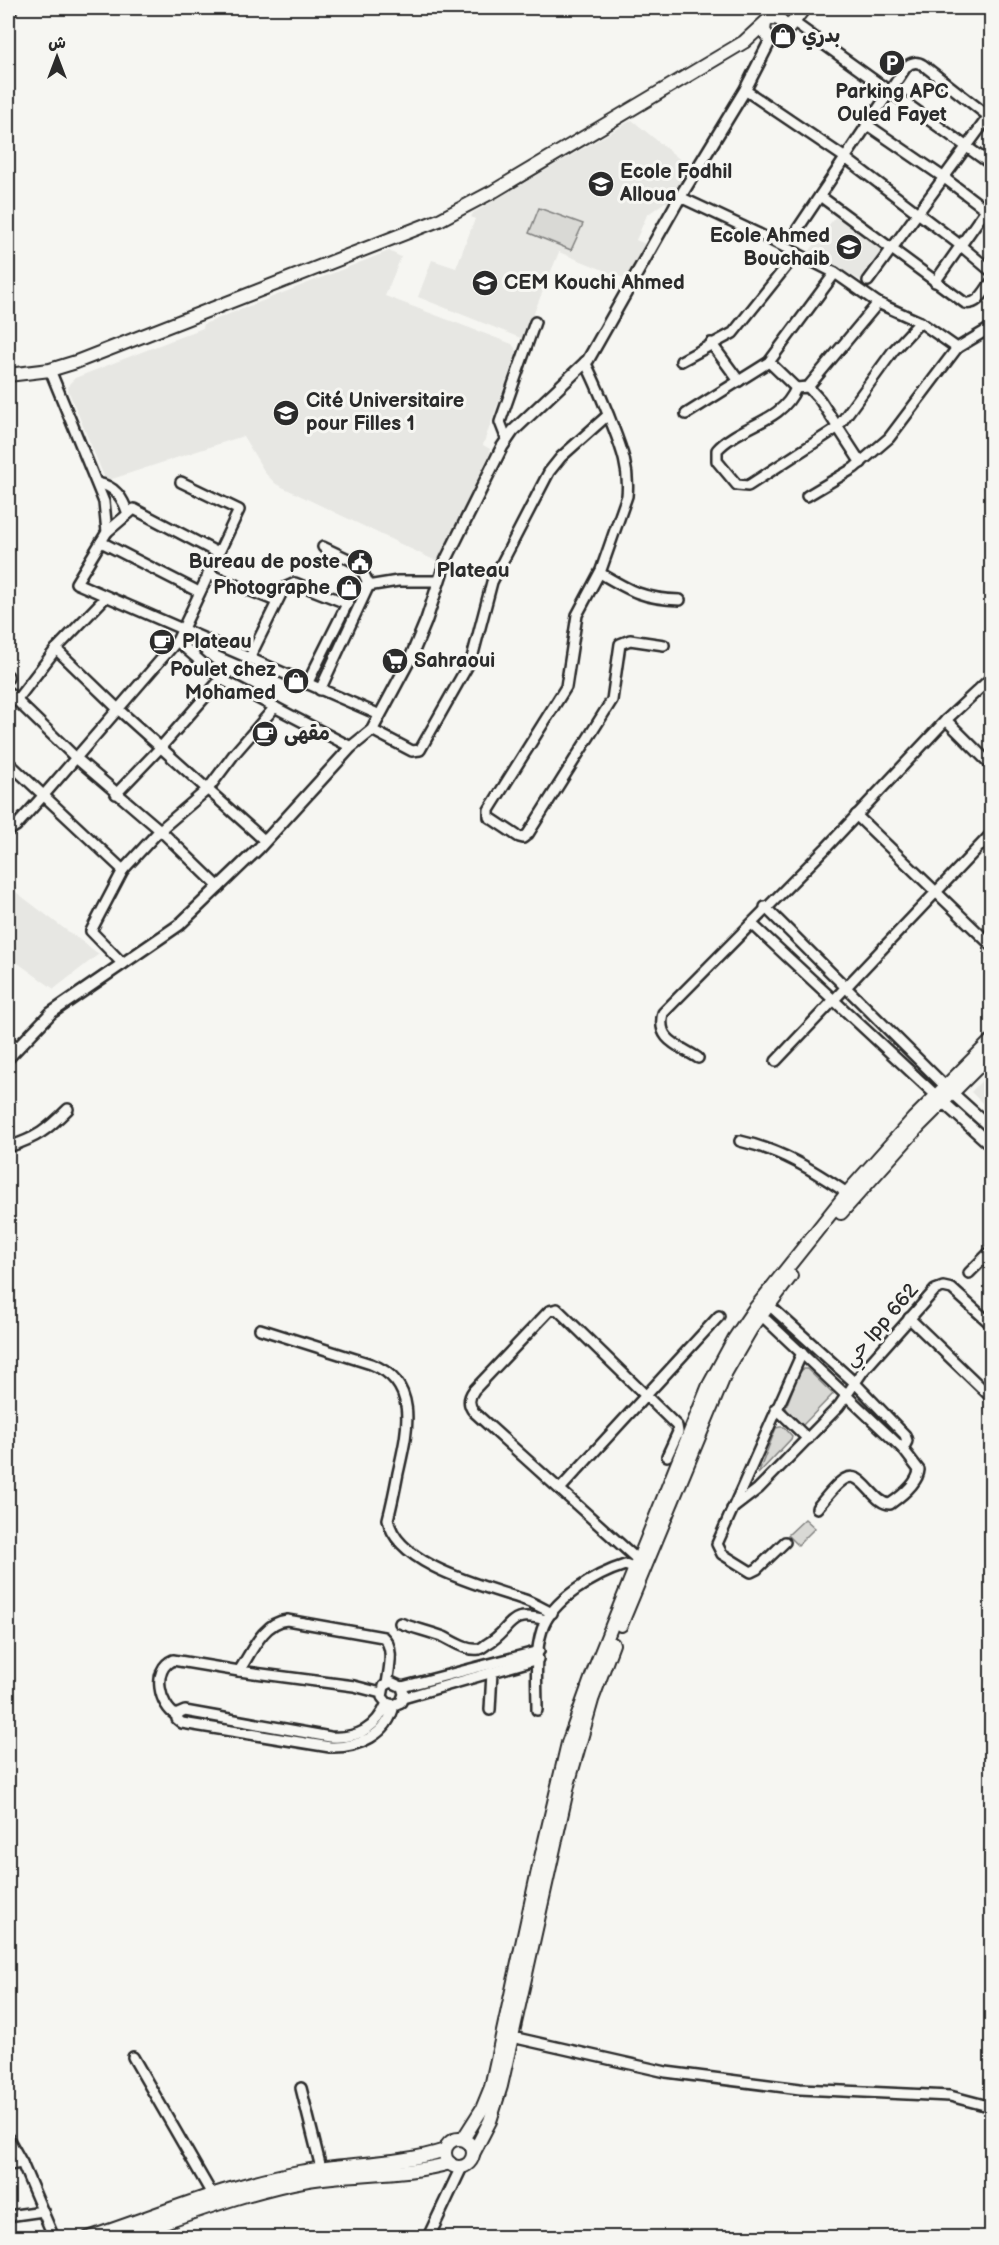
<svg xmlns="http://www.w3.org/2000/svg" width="999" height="2245" font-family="'Balsamiq Sans','Playpen Sans Arabic',sans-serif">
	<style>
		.built { fill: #e7e7e3 }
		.green { fill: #d9d9d5; stroke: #828280; stroke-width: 1.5 }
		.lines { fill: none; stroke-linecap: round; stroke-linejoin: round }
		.minor-casing { stroke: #2b2b2b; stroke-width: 14 }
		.tertiary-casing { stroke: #2b2b2b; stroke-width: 15 }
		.secondary-casing { stroke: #2b2b2b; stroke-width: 16 }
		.minor { stroke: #f6f6f2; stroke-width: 9 }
		.tertiary { stroke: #f6f6f2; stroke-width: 10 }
		.secondary { stroke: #f6f6f2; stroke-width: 12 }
		.labels { text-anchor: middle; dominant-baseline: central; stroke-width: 6; stroke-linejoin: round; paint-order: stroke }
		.poi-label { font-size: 20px; font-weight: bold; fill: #2b2b2b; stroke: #f6f6f2; text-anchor: start }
		.street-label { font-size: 20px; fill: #2b2b2b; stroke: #f6f6f2 }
		.neighbourhood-label { font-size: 21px; font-weight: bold; fill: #2b2b2b; stroke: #f6f6f2 }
	</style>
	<rect width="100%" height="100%" fill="#f6f6f2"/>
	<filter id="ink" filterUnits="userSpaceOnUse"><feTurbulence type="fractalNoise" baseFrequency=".0167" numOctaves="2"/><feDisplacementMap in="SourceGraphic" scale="12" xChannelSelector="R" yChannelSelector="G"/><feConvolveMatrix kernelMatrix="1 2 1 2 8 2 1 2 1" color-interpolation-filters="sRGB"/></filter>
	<g filter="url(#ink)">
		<g class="built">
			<path d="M632,120L689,167L670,205L665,202L647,215L636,240L648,245L628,280L559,252L523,339L418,297L432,260L456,268L475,219L471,217L473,213Z"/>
			<path d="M843,213L888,244L883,250L885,253L864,282L809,252L835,217L838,219Z"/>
			<path d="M389,251L401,257L385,296L512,344L517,351L483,445L490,449V453L438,562L276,484L266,474L243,436L106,481L68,390L69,384L75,378L203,328L204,324Z"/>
			<path d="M8,886L62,927L99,954L54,989L8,956Z"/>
			<path d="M991,1071V1112L971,1092Z"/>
		</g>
		<g class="green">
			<path d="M539,208L583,224L571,250L529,233Z"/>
			<path d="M803,1369H807L833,1394L802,1426L787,1411L786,1407L799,1373Z"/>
			<path d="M780,1427H784L792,1436L791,1439L758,1474L776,1428Z"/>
			<path d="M805,1519L815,1528L798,1545L788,1535Z"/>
		</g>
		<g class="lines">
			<defs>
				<g id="minor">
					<path d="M8,15L12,8"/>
					<path d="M793,22L992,165"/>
					<path d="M745,90L844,157L960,245L992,272"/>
					<path d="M866,124L943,177L992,214"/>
					<path d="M820,196L965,303C978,306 985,290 992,281"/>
					<path d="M680,197L757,233L835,273L878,303L920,322L957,348L992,327"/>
					<path d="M797,230L906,67C911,62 917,61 923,65L992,119"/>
					<path d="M868,281L989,116"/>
					<path d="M935,282L992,201"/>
					<path d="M711,343L739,381"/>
					<path d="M681,361L733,333L797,253"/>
					<path d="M585,362C595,381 602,399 610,419C620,445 630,467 627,496L601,570L577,615L566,687L489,810V817L519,837L523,838L528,834L612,700L620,644L630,640L664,645"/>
					<path d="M769,362L796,388L808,387L820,400L861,463"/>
					<path d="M50,370L104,502L107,532L76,583L380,715"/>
					<path d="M808,387L878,303"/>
					<path d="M796,388C782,423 739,425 717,450V461L737,485L748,486L837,428L893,351L920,322"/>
					<path d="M686,414L769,362L835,273"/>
					<path d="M507,440L500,422L535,322"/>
					<path d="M97,483C115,486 123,498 128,514"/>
					<path d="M807,496L854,468L889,438L957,348"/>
					<path d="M107,532L134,509L218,553"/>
					<path d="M101,542L199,592"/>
					<path d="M600,573C630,591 644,599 680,600"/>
					<path d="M208,574L276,601"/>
					<path d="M177,641L221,679L351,747"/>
					<path d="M56,649L119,710L265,841"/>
					<path d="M249,659L284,588L295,583L346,603"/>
					<path d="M8,676V678"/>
					<path d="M307,684L355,588L398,581H439"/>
					<path d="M320,690L369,585L359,564L323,547"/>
					<path d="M8,692L76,758L160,830L219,887"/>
					<path d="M16,701L56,649L106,597"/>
					<path d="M946,720L992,766"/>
					<path d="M372,730L412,751L420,750L472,658L492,582L549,472L561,457L608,415"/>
					<path d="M8,762L123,870"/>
					<path d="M116,794L161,747L221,679"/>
					<path d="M856,815L992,946"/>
					<path d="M8,831L16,826L43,796L177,641L239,510L181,482"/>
					<path d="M765,907L948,1089"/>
					<path d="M752,924L941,1100"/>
					<path d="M123,964L91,931L123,870L160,830L208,789L235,753L275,707"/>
					<path d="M8,1041L16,1047"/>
					<path d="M698,1058C678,1045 656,1040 663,1013L825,849L946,720L992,677"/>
					<path d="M776,1061L992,833"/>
					<path d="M740,1141C781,1150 813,1170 847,1193"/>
					<path d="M8,1147C37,1138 47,1130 68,1109"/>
					<path d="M969,1273L992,1250"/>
					<path d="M769,1305L855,1383L905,1435L907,1441L903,1449"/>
					<path d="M761,1315L903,1449L919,1470C918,1483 900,1497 890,1504C872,1504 862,1467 843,1480C833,1487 825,1499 817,1508"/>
					<path d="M909,1318L992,1398"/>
					<path d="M260,1329L371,1364C421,1383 407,1433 398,1473C395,1489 392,1504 388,1519C396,1565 483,1586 522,1599C532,1602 542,1608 552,1613"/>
					<path d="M776,1408L808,1439"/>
					<path d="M560,1489L719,1316"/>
					<path d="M732,1509L758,1489L839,1406L863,1371L935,1290L943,1287L952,1289L992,1325"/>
					<path d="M785,1542L757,1569L751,1572L722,1554L717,1544L802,1353"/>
					<path d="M639,1561L474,1412C468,1405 468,1398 474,1390L549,1311L557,1309L677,1426L678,1432L667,1456"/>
					<path d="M400,1623C414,1628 430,1632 444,1637C454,1642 467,1651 479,1649C482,1648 484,1646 487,1644C514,1629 505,1609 546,1620"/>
					<path d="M239,1671C251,1653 263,1622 287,1620L383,1637C395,1648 389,1668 387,1684"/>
					<path d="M402,1687L539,1651"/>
					<path d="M403,1698L538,1659"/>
					<path d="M387,1703C376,1729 357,1739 330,1737L185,1711L178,1714L177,1719L182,1723L330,1747C358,1748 388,1735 394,1705L401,1702L404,1694L402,1687L391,1682L384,1686L382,1697L387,1703L394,1705"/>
					<path d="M490,1710L492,1672"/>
					<path d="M537,1710C537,1684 534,1655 542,1630C551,1600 596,1574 625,1565L636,1569"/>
					<path d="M177,1716C159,1706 151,1669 173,1660L239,1671L354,1686L381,1693"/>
					<path d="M512,2037L666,2072L800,2089L950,2096L992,2107"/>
					<path d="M133,2057L213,2196"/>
					<path d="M301,2088L321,2168"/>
					<path d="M8,2138L22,2163L54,2238"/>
					<path d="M8,2165L22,2163"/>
					<path d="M8,2216L43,2211"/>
				</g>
				<g id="tertiary">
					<path d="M8,1058L51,1013L179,925L259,848L351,747L372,730L411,657L426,621L446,560L502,447L513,431L588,360L680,197L745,90L771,39"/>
					<path d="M952,1093L992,1129"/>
					<path d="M943,1102L992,1146"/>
					<path d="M428,2238L462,2166"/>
				</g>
				<g id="secondary">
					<path d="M784,34L804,8"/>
					<path d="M8,375L50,370L76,362L439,220L494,191L744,42L768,20C778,15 787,22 784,34L778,39L769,38L764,31L765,23"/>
					<path d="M841,1213L920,1125L992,1053"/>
					<path d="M621,1625L726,1372L751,1329L791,1276"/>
					<circle cx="459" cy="2153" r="14"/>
					<path d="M463,2139L482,2109L491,2087L539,1866L568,1743L596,1665L709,1385L734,1339L753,1311L847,1193L913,1119L992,1040"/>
					<path d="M473,2154L490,2121L501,2086L569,1781L592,1700L613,1644"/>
					<path d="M88,2238C158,2215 227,2185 299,2172C347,2163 399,2165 445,2150"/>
					<path d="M118,2238C178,2218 246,2191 308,2180C354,2172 404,2176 450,2163"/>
				</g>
			</defs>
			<use href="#minor" class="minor-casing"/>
			<use href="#tertiary" class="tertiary-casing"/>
			<use href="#secondary" class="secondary-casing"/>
			<use href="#minor" class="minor"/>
			<use href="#tertiary" class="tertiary"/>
			<use href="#secondary" class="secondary"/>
		</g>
	</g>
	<defs>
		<symbol id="shop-disc" viewBox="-11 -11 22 22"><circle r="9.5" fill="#2b2b2b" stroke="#f6f6f2"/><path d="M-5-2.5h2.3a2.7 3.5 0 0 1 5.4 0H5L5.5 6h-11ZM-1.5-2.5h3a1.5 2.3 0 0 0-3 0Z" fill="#fff"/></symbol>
		<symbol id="parking-disc" viewBox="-11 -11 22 22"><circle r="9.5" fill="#2b2b2b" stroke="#f6f6f2"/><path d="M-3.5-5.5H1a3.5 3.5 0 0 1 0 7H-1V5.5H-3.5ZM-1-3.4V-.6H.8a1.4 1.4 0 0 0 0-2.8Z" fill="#fff"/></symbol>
		<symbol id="school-disc" viewBox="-11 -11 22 22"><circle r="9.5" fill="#2b2b2b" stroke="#f6f6f2"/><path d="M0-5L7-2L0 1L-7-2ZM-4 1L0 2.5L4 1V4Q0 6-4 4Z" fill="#fff"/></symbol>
		<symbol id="university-disc" viewBox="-11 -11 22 22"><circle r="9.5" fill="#2b2b2b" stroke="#f6f6f2"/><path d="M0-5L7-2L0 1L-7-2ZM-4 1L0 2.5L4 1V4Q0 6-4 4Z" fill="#fff"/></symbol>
		<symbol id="civic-disc" viewBox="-11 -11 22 22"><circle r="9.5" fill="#2b2b2b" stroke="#f6f6f2"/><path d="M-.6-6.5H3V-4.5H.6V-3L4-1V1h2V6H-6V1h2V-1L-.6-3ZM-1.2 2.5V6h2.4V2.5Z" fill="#fff"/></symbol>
		<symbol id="cafe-disc" viewBox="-11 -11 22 22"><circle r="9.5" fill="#2b2b2b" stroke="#f6f6f2"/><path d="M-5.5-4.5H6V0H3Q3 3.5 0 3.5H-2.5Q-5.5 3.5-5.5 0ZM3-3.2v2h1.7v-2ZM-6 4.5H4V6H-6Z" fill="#fff"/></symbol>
		<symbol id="supermarket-disc" viewBox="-11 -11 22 22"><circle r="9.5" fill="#2b2b2b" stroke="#f6f6f2"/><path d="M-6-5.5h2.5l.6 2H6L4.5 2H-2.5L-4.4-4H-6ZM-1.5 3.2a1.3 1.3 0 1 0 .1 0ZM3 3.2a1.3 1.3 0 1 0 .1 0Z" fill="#fff"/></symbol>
	</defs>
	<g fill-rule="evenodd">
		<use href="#shop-disc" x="768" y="21" width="30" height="30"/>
		<use href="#parking-disc" x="877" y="48" width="30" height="30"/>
		<use href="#school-disc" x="586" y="169" width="30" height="30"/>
		<use href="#school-disc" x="834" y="232" width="30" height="30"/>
		<use href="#school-disc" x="470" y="268" width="30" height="30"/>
		<use href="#university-disc" x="271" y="398" width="30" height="30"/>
		<use href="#civic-disc" x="345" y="547" width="30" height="30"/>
		<use href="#shop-disc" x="334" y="573" width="30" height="30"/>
		<use href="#cafe-disc" x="147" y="627" width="30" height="30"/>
		<use href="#supermarket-disc" x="380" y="646" width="30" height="30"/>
		<use href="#shop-disc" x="281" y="666" width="30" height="30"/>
		<use href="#cafe-disc" x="250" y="719" width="30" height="30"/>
	</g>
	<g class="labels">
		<g class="poi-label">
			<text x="802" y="36">بدري</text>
			<text x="892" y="92" text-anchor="middle">Parking APC<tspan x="892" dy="23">Ouled Fayet</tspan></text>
			<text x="620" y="172">Ecole Fodhil<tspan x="620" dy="23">Alloua</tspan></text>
			<text x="830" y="236" text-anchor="end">Ecole Ahmed<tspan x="830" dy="23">Bouchaib</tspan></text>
			<text x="504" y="283">CEM Kouchi Ahmed</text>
			<text x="306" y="401">Cité Universitaire<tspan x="306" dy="23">pour Filles 1</tspan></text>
			<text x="340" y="562" text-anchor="end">Bureau de poste</text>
			<text x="330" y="588" text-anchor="end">Photographe</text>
			<text x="182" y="642">Plateau</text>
			<text x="414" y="661">Sahraoui</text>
			<text x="276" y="670" text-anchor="end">Poulet chez<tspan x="276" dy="23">Mohamed</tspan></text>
			<text x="284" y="734">مقهى</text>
		</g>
		<g class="street-label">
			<text transform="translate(881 1325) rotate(-49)">حي lpp 662</text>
		</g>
		<g class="neighbourhood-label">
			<text x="473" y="570">Plateau</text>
		</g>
	</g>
	<rect width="999" height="2245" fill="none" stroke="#f6f6f2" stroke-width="30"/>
	<rect x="15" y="15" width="969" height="2215" fill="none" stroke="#2b2b2b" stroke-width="2" filter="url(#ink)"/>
	<g transform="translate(57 57)" stroke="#f6f6f2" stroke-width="4.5" paint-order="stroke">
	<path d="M0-4.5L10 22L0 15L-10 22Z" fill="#2b2b2b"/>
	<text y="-9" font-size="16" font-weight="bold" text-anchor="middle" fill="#2b2b2b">ش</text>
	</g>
</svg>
